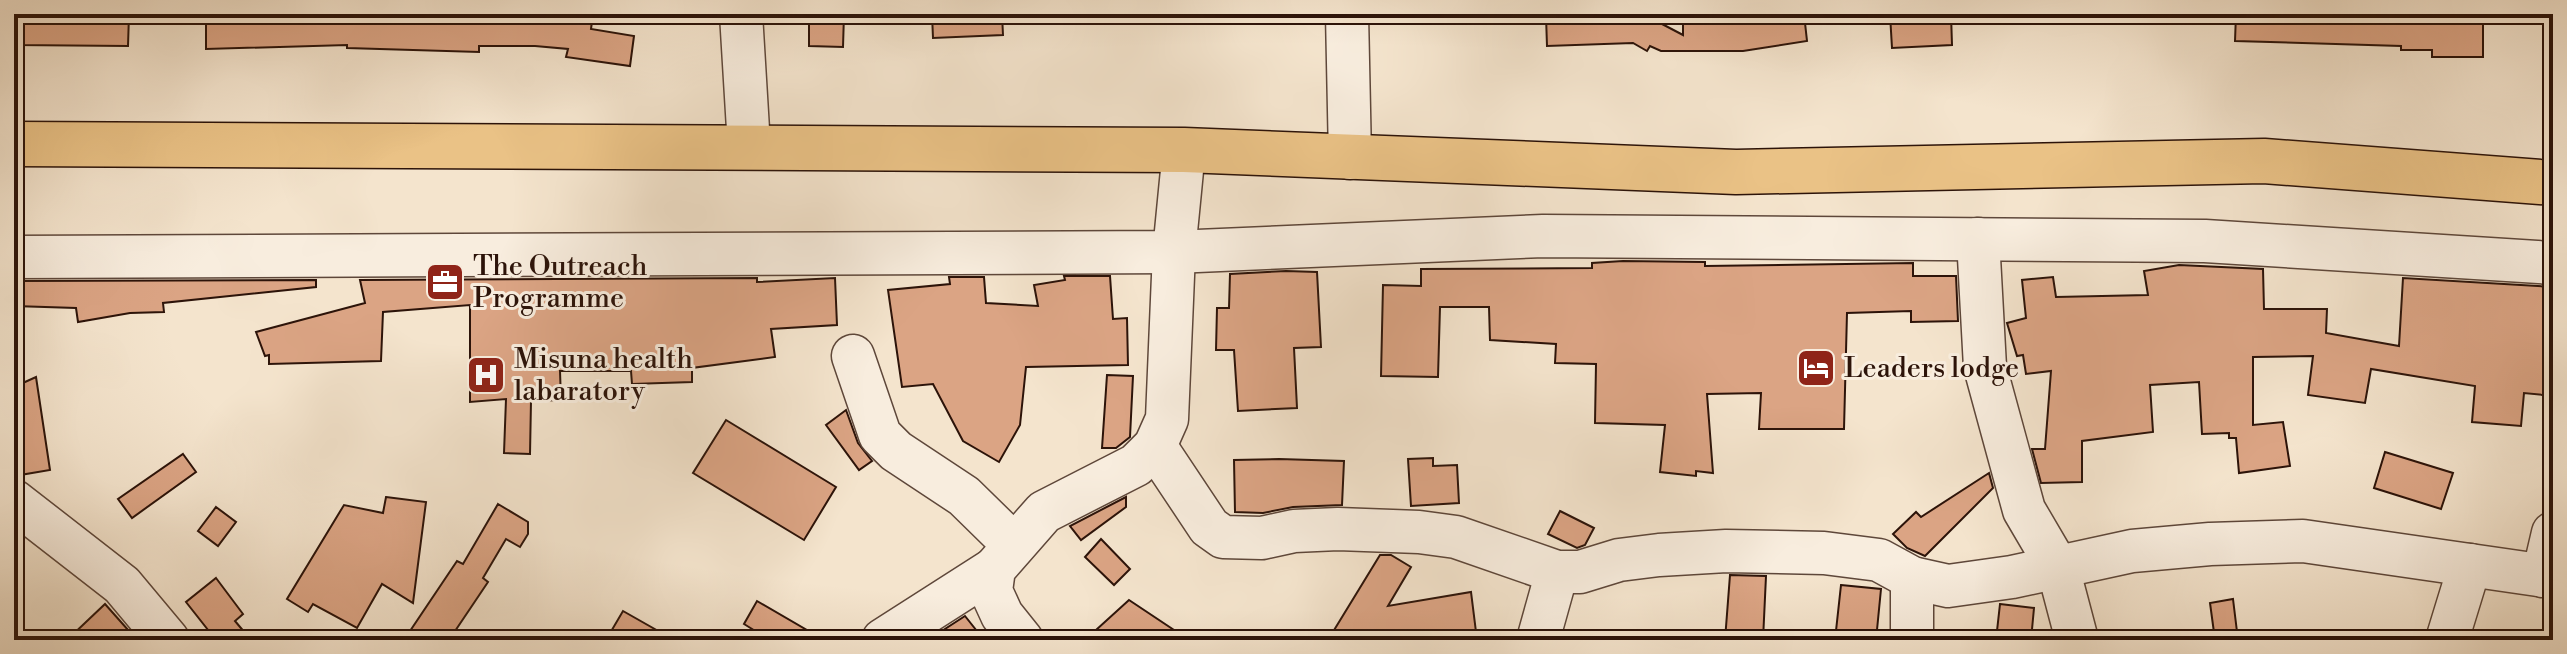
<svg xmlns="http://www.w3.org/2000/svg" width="2567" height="654" font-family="'Libre Bodoni',serif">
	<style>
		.building { fill: #dba484; stroke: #2c1309; stroke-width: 2 }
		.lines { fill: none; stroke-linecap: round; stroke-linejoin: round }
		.minor-casing { stroke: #5e473a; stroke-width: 45 }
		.highway-casing { stroke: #2c1309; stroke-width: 47 }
		.minor { stroke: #f8edde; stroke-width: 42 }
		.highway { stroke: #eac286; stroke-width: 44 }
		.labels { text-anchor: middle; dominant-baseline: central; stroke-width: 6; stroke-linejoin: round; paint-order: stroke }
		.poi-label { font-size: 28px; fill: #2c1309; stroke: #f8edde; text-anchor: start }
	</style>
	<rect width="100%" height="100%" fill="#f4e4cd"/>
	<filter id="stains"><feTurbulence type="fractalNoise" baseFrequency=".0025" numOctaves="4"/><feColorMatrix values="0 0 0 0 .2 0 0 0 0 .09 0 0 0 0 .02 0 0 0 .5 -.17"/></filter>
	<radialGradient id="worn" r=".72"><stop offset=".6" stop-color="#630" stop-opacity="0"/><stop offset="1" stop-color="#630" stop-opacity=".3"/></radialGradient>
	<g class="building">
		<path d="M14,14H129L128,46L14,45Z"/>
		<path d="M206,14H593L591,29L634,36L630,66L566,57L568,49L535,46H479V52L347,48V45L206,49Z"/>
		<path d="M809,14H844L843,47L809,46Z"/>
		<path d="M932,14H1002L1003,35L933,38Z"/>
		<path d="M1643,14L1683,35V14H1804L1807,41L1743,51H1661L1650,46L1647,51L1633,43L1547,46L1546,16Z"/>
		<path d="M1890,14H1951L1952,45L1892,48Z"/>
		<path d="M2236,14H2483V57H2432V50H2401V46L2235,41Z"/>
		<path d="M1623,261L1705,262V266L1913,263V276H1956L1958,321L1911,322V311L1847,313L1844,429H1759L1761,393L1707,394L1713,473L1696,471V476L1660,472L1665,425L1595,423L1596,364L1555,363L1556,344L1490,340L1489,307H1440L1438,377L1381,376L1383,285L1421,286V269L1592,268V263Z"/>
		<path d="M2179,265L2263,269L2264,309H2327L2326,333L2399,346L2403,278L2553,287V396L2524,393L2521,426L2472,422L2475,386L2371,369L2365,403L2308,395L2313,356L2253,357V425L2283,422L2290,466L2239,473L2236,438H2229V433L2202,434L2199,382L2150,385L2153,432L2082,441V482L2041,483L2032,449H2045L2051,371L2026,374L2023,355L2017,356L2007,323L2026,318L2022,280L2053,277L2056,297L2148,295L2144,271Z"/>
		<path d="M1286,271L1317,272L1321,347L1294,348L1297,408L1238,411L1234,350H1216L1217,308H1229L1230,274Z"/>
		<path d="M1064,276H1110L1113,319L1127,318L1128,365L1026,367L1020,425L999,462L963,441L933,384L902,387L888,290L950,284L949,277H984L986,303L1038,306L1034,285L1065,280Z"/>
		<path d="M757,278V282L835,278L837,325L771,329L775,357L692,368V382L632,384L631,371H560L561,400L531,401L530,454L504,453L506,399L470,402V305L383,312L381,361L269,364V355L265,356L256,332L365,303L360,280Z"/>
		<path d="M316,280V287L163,303L164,312L130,313L78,322L76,308L14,306V281Z"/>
		<path d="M1107,375L1133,376L1130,437L1116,448H1102Z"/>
		<path d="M36,377L50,470L20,475L14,434V387Z"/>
		<path d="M846,410L858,443L872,461L859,470L826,425Z"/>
		<path d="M726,420L836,487L804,540L693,473Z"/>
		<path d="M2385,452L2453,473L2441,509L2374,488Z"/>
		<path d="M183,454L196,472L132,518L118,499Z"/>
		<path d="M1433,458V466L1457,465L1459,503L1411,506L1408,459Z"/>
		<path d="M1279,459L1344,461L1342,505L1293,507L1263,513L1235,512L1234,460Z"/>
		<path d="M1989,473L1993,488L1925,556L1907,548L1893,534L1916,512L1921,517Z"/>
		<path d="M386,497L426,502L413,603L382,584L357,628L313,604L308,612L287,599L344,505L383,513Z"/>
		<path d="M1126,497V507L1081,540L1070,526Z"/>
		<path d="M498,504L528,522V534L520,547L506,539L483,578L488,582L449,640H404L457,561L463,564Z"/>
		<path d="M216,507L236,522L218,546L198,531Z"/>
		<path d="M1560,511L1594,528L1585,545L1577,548L1548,534Z"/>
		<path d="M1101,539L1130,569L1114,585L1085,557Z"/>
		<path d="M1380,555H1391L1411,567L1388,606L1471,592L1477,640H1328Z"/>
		<path d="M1730,575L1766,576L1763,640H1725Z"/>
		<path d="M216,578L243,614L235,621L251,640H216L186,602Z"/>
		<path d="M1841,585L1881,589L1876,640H1835Z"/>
		<path d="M2233,599L2238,640H2215L2210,603Z"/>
		<path d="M1129,600L1189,640H1085Z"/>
		<path d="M757,601L824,640H770L744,624Z"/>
		<path d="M105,604L137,640H67Z"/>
		<path d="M2000,604L2034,608L2031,640H1996Z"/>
		<path d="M623,611L674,640H606Z"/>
		<path d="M965,616L984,640H928Z"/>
	</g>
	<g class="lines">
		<defs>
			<g id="minor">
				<path d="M741,14L749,146"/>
				<path d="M1347,14L1350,158"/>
				<path d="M1978,239L1985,367L2024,510L2058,568L2077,640"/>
				<path d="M14,257L1174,252L1543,236L2205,241L2553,263"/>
				<path d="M853,356L880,435L896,451L964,496L1014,545"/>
				<path d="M1155,446L1209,527L1223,537L1262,538L1294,531L1338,529L1419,532L1456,537L1557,572H1580L1619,560L1659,555L1726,551L1824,553L1879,560L1912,578L1948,586L2012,577L2132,551L2210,544L2303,541L2553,577"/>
				<path d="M14,501L122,585L168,640"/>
				<path d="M2543,576L2553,533"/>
				<path d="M883,640L994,569"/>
				<path d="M1022,640L1002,615L991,591L994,569L1044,512L1136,465L1155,446L1167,419L1174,252L1184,150"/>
				<path d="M1538,640L1557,572"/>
				<path d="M1912,640V578"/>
				<path d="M2447,640L2470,565"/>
			</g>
			<path id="highway" d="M14,144L1184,150L1736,172L2264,161L2553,183"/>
		</defs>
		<use href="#minor" class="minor-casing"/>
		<use href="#highway" class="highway-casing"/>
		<use href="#minor" class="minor"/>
		<use href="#highway" class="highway"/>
	</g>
	<defs>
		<symbol id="office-square" viewBox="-11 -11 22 22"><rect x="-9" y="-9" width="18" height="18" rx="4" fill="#8f2418" stroke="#f8edde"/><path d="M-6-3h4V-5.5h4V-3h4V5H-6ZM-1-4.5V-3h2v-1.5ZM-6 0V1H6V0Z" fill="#fff"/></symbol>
		<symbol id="hotel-square" viewBox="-11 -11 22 22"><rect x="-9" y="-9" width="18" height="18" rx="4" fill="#8f2418" stroke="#f8edde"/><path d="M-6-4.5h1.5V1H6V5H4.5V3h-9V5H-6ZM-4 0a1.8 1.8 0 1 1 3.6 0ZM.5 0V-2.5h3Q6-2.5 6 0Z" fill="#fff"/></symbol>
		<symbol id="hospital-square" viewBox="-11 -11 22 22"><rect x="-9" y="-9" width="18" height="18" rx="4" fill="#8f2418" stroke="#f8edde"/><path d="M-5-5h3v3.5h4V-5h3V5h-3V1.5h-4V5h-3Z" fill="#fff"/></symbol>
	</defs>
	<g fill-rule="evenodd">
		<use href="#office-square" x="423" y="260" width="44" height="44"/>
		<use href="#hotel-square" x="1794" y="346" width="44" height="44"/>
		<use href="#hospital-square" x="464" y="353" width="44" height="44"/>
	</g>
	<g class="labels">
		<g class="poi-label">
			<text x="473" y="266">The Outreach<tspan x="473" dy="32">Programme</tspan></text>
			<text x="514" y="359">Misuna health<tspan x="514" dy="32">labaratory</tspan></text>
			<text x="1844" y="368">Leaders lodge</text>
		</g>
	</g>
	<rect width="2567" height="654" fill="none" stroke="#f4e4cd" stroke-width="48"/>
	<rect x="16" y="16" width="2535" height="622" fill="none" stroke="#2c1309" stroke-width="4"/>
	<rect x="24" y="24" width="2519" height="606" fill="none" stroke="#2c1309" stroke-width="2"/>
	<rect width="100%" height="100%" filter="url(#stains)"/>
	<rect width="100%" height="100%" fill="url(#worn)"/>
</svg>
